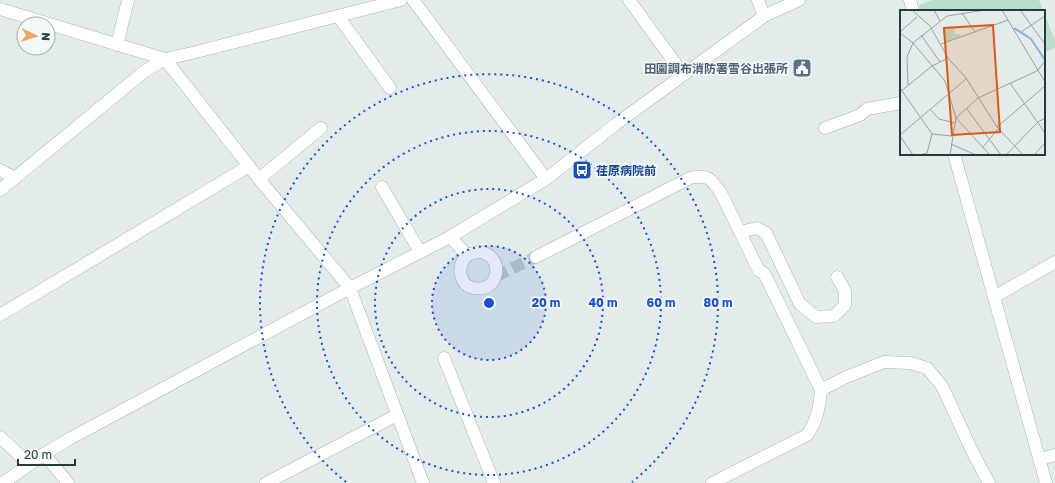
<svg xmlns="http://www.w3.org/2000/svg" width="1055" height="483" font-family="'Golos Text','Noto Sans JP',sans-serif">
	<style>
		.green { fill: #bcddcd }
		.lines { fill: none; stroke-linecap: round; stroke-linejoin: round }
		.minor-tunnel { stroke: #bdc9c7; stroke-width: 12; stroke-dasharray: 12 6; stroke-linecap: butt }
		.minor-casing { stroke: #a6b4b3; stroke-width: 13 }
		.minor { stroke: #fff; stroke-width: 12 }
		.ring { fill: none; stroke: #1d4ed8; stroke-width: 2; stroke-dasharray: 2 4 }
		.labels { text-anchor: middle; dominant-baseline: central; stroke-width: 3.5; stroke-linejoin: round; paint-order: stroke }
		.service-label { font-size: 12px; font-weight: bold; fill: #4e5e75; stroke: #f3f9f7; text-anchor: end }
		.transit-label { font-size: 12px; font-weight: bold; fill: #164399; stroke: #f3f9f7; text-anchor: start }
		.inset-river { fill: none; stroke: #8cb4d0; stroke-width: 2 }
		.inset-road { fill: none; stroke: #96a6a5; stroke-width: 1 }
		.view { fill: #de580e; fill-opacity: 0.15; stroke: #de580e; stroke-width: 2 }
		.inset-edge { fill: none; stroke: #233d3d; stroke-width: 2 }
		.centre { fill: #1d4ed8; stroke: #f3f9f7; stroke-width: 2 }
		.ring-label { font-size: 12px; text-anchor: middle; font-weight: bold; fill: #1d4ed8; stroke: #f3f9f7; stroke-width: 3.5; stroke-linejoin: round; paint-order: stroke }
	</style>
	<rect width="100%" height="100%" fill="#e3ecea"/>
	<g class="green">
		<path d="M933,0H1039L1043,11H920L919,5Z"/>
		<path d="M1044,13L1055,41V48L1044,52Z"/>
	</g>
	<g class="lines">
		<path class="minor-tunnel" d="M496,276L536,257"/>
		<defs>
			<g id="minor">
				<path d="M413,0L546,179"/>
				<path d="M629,0L683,74"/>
				<path d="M758,0L764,16"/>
				<path d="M910,0L913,11"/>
				<path d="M0,9L165,59L259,179L350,288L423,483"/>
				<path d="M338,16L390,88"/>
				<path d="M117,45L128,0"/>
				<path d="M825,128L860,115L867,109L901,103"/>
				<path d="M954,154L1046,483"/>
				<path d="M0,170L15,178"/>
				<path d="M259,179L321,128"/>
				<path d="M382,187L420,252"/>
				<path d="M0,190L145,71L165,59L192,53L401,0"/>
				<path d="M740,232L757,228L766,233L800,304L816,317L834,316L845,305V291L837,277"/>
				<path d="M450,237L467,255C471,254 476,252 479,252C506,254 500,297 470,287C462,284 459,273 461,266C461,262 465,258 467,255"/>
				<path d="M536,257L690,178C709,174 711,179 721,193L759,271L764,273L821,390C820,405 816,423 807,435L712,483"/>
				<path d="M994,297L1055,262"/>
				<path d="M0,315L249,166"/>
				<path d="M444,358L494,483"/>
				<path d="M821,390L844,378L884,362L910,363L927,368L942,386L973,453L989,483"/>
				<path d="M0,437L29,464"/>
				<path d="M44,454L68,483"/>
				<path d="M1040,459L1055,455"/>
				<path d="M3,483L44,454L71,438L350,288L450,237L546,179L616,124L764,16L799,0"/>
				<path d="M266,483L397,415"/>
			</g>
		</defs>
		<use href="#minor" class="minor-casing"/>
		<use href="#minor" class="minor"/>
	</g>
	<circle cx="489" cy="303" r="57" fill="#1d4ed8" fill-opacity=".12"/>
	<g class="ring">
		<circle cx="489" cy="303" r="57"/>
		<circle cx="489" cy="303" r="114"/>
		<circle cx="489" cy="303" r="172"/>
		<path d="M346 482A229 229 0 1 1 632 482"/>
	</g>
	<defs>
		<symbol id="civic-square" viewBox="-11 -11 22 22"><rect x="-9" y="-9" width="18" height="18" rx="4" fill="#5c6f8a" stroke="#f3f9f7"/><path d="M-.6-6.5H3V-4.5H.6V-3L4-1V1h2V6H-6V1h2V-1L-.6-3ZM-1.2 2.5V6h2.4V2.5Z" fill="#fff"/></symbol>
		<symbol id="bus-square" viewBox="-11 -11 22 22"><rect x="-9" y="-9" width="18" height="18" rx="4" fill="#1a4fb4" stroke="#f3f9f7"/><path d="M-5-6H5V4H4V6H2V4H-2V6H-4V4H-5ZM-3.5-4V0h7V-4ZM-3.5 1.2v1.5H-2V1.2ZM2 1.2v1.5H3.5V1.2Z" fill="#fff"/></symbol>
	</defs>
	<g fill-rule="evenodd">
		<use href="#civic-square" x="791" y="57" width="22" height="22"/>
		<use href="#bus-square" x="571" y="159" width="22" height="22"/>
	</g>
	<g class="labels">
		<g class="service-label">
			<text x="788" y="68">田園調布消防署雪谷出張所</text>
		</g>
		<g class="transit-label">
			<text x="596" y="170">荏原病院前</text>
		</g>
	</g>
	<g transform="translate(900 10)">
		<rect width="145" height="145" fill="#e3ecea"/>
		<path d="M49,18L54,19L55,24H60L61,26L46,32L42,21Z" fill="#bcddcd"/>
		<path class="inset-river" d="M114,18L131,29L145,50"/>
		<path class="inset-road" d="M12,0L30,16L48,48L66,68L97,117L123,145M34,0L40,11M102,0L145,72M120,0L145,34M62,3L75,22M0,22L17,7M121,22L145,6M0,23L13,33L45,71L56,108L90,145M21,25L40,52M41,34L108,10M110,73L145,123M8,75L7,47L13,33L47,6L85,0M0,78L32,124L52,126M0,82L32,56L48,48M30,99L39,109L55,113M67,99L101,145M97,117L145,76M0,125L66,69M0,126L13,145M51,134L76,145M83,137L98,119M20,145L27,143L32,124M50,145L56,108L78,88L137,61L145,51M106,145L138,112L145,108M134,145L145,133"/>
		<path class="view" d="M93,15L100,122L52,125L44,18Z"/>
		<rect width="145" height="145" class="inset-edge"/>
	</g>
	<circle cx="489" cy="303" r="6" class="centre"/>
	<g class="ring-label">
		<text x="546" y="307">20 m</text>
		<text x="603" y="307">40 m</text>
		<text x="661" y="307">60 m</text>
		<text x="718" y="307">80 m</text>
	</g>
	<g transform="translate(36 36) rotate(94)"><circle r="19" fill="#f3f9f7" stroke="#a0aead"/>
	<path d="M0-3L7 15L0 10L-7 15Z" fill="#efa75e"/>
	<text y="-6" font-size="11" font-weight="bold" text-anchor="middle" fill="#233d3d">N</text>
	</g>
	<path d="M18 459v6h57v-6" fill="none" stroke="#233d3d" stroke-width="2"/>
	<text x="24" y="459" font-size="12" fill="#233d3d" stroke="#f3f9f7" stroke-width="3" paint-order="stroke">20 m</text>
</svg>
